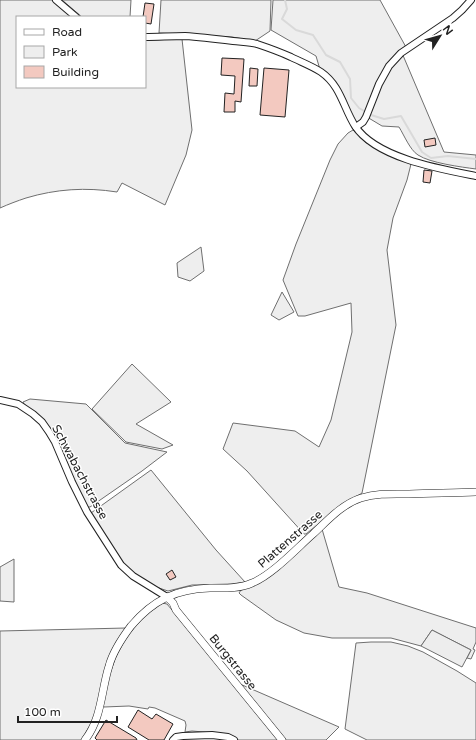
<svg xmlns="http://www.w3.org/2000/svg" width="476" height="740" font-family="'Varela Round',sans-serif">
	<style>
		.green { fill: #eee; stroke: #6f6f6f }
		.parking { fill: #ededed; stroke: #6f6f6f }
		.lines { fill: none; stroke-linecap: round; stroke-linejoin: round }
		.stream { stroke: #d9d9d9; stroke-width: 2 }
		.building { fill: #f3c9c0; stroke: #222 }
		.minor-casing { stroke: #222; stroke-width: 8 }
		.tertiary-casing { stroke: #222; stroke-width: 8 }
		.minor { stroke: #fff; stroke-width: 6 }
		.tertiary { stroke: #fff; stroke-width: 7 }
		.labels { text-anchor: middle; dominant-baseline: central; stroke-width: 3; stroke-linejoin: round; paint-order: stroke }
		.street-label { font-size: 12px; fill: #222; stroke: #fff }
	</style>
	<rect width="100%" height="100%" fill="#fff"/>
	<g class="green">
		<path d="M0,0H52L73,17H17V87H145V40L182,39L192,130L186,155L165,205L122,183L117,192C86,187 56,189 26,198C17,201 9,204 0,208Z"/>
		<path d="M62,0H131L130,17H82Z"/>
		<path d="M161,0H271L270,31L255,41L232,37L159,33Z"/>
		<path d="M273,0H380L407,49L402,53L444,152L476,155V169C461,167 430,163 418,155C410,150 404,135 399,127L382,126L367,117L356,127L340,95L321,73L316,56L271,30Z"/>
		<path d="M353,130L365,142L382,152L411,164L407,180L393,218L387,250L396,325L362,493L338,508L306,534H304L247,471L223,449L233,423L295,431L319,447L331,420L352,332L351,303L305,316H298L283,280L296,244L330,160L338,144L348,133Z"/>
		<path d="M201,247L204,271L190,281L178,277L177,263Z"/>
		<path d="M282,292L294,312L279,320L271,315Z"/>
		<path d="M132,364L171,402L136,424L173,445L162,449L126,442L92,409Z"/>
		<path d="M30,399L86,404L125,443L167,452L142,471L90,507H86L43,420L24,404L23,402Z"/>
		<path d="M151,470L216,550L245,582L231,584L192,585L168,591L156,587L136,575L122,563L91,513Z"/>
		<path d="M322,529L339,587L367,593L476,628V642L473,649L475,650L471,659L467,658L471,650L432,630L421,646L391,638H332L304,633L276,620L241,595L239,593L241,590L254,585Z"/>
		<path d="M14,559V602L0,601V567Z"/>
		<path d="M162,603L167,604L279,740H238L227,734L192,731L185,732L186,725L185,721L155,708L149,707L148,709L129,706L104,707L103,705L111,666L127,636L146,615Z"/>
		<path d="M126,628L94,719L81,740H0V631Z"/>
		<path d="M371,642H391L408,646L423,652L457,671L476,683V740H367L345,729L356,643Z"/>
		<path d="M240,684L339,727L326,740H286Z"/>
	</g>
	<path class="parking" d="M432,630L471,650L462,667L421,646Z"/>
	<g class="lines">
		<path class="stream" d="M285,0L287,9L282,19L296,30L313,35L326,55L340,62L350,79L351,98L359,108L371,115L384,119L401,116L422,152L431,158L448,156L476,159"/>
	</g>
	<g class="building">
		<path d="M145,3L154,4L151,24L145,23V17H143Z"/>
		<path d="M222,58L244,59L241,102L235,101V112H224L225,93L234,94L235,76L221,75Z"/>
		<path d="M250,68L258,69L257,86H249Z"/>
		<path d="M264,68L289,70L285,117L260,115Z"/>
		<path d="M435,138L436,145L425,147L424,140Z"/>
		<path d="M424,170L432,171L430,183L423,182Z"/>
		<path d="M172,570L176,577L170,580L166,574Z"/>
		<path d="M138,710L152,719L156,714L173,724L164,740H149L128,727Z"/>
		<path d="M106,720L136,738L137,740H97L95,738Z"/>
	</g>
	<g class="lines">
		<defs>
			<g id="minor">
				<path d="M56,0L76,17"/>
				<path d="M145,37C158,37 171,36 185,36C201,37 217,39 233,41C241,42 250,42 257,44C269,48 280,52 291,57C301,62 312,66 321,72C341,86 343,107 355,126C376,158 440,169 476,176"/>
				<path d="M356,127L363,122L366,117L379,84L389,66L401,53L453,18L462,10L471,0"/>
				<path d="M0,400L18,404L33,414L42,422L49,432L55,442L72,482L87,512L121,565L133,576L167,597"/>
				<path d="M173,740L176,737L183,736L212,735L228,737L234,740"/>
			</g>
			<g id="tertiary">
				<path d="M167,597L173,603L176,610L282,740"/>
				<path d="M85,740C102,718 101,691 109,666C113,651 122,638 131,626C153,600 176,589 210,588C224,588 239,589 252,583C272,575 296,549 313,534C327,521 342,504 361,498C377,493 393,494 409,494C432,493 454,493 476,492"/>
			</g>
		</defs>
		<use href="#minor" class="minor-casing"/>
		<use href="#tertiary" class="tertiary-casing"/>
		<use href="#minor" class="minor"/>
		<use href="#tertiary" class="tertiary"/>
	</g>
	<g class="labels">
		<g class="street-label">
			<text transform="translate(80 472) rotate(62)">Schwabachstrasse</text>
			<text transform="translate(290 539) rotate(-41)">Plattenstrasse</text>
			<text transform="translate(233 662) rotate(51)">Burgstrasse</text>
		</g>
	</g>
	<rect x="16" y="16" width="130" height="72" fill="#ffffff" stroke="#a7a7a7"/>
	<rect x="24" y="29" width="20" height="6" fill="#ffffff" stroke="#a7a7a7"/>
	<text x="52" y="36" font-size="12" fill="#222222">Road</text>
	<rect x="24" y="46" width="20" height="12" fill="#eeeeee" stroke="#a7a7a7"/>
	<text x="52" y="56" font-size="12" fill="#222222">Park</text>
	<rect x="24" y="66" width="20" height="12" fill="#f3c9c0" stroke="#a7a7a7"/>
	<text x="52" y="76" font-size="12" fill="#222222">Building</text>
	<g transform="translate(440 36) rotate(53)" stroke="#ffffff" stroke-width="3" paint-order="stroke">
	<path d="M0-3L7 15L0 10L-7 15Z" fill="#222222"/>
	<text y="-6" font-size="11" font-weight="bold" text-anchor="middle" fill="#222222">N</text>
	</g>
	<path d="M18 716v6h99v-6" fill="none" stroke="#222222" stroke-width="2"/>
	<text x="24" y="716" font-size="12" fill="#222222" stroke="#ffffff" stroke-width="3" paint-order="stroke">100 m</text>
</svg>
